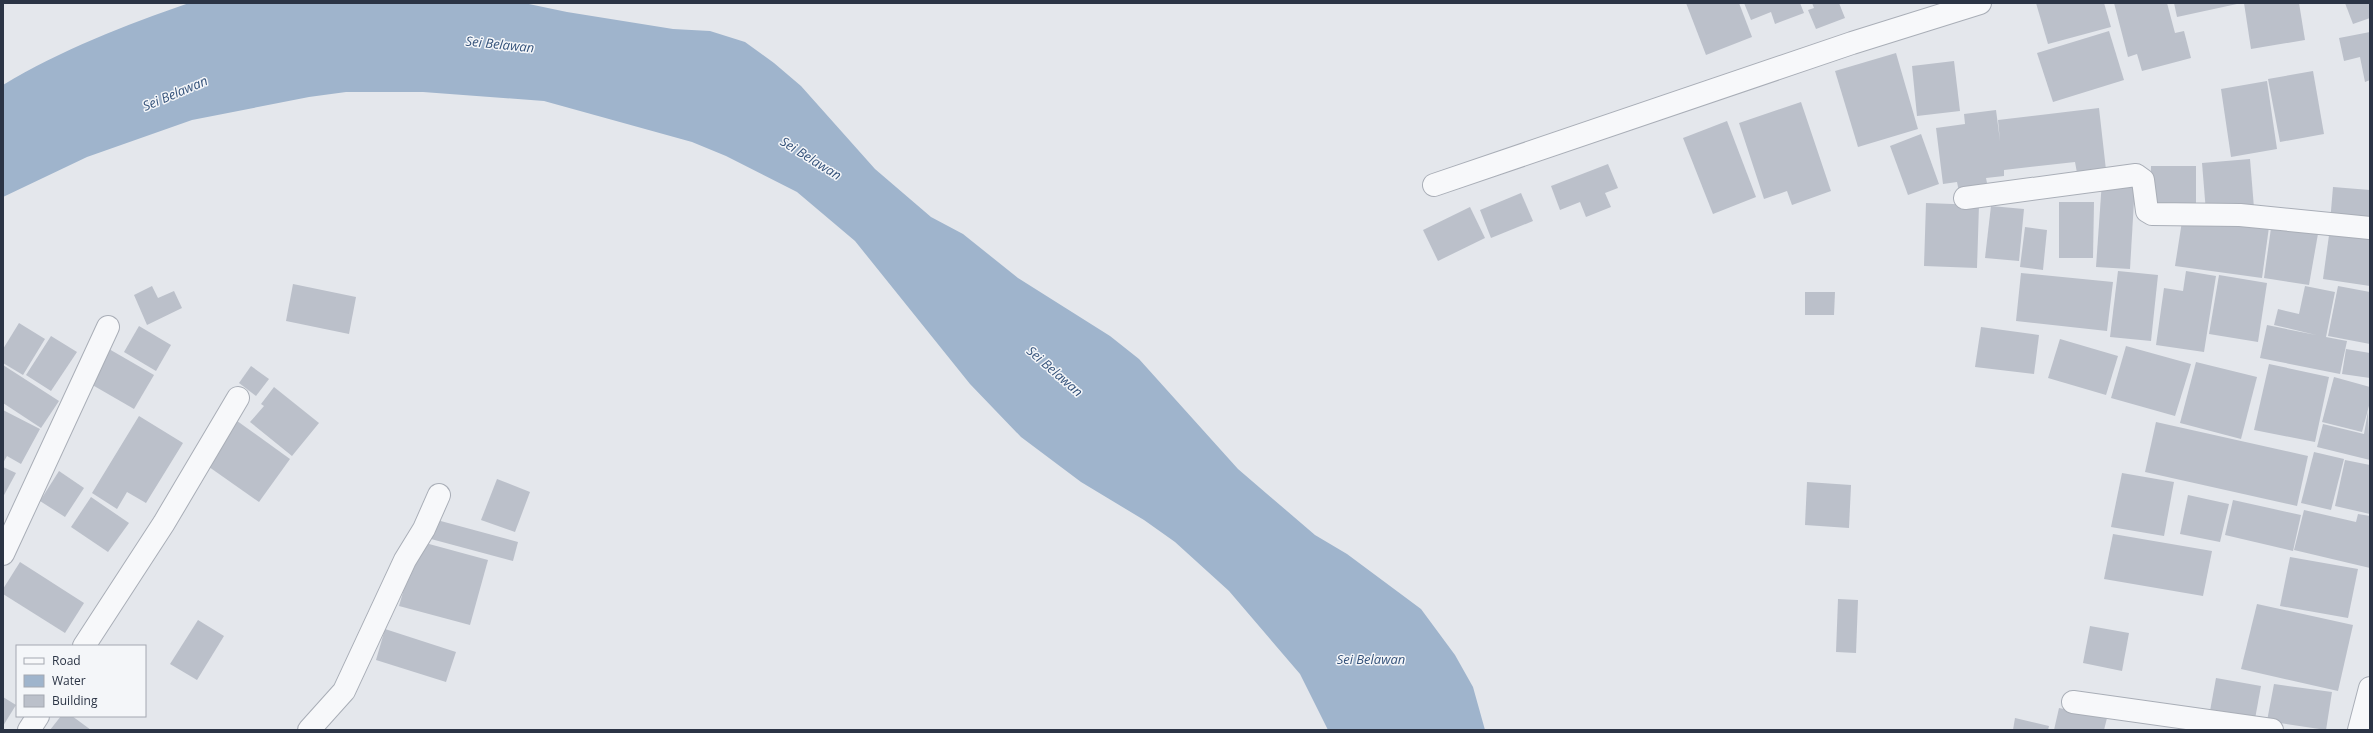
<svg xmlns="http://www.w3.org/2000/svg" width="2373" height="733" font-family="'Open Sans',sans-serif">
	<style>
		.water { fill: #9fb4cc }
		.building { fill: #bbc0ca }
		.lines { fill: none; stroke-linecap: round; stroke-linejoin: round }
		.minor-casing { stroke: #a9aeb7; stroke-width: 24 }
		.minor { stroke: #f7f8fa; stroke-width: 22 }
		.labels { text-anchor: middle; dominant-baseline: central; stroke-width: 3; stroke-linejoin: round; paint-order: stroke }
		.water-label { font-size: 13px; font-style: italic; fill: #34527a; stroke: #f4f6f9 }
	</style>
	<rect width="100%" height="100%" fill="#e4e7ec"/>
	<path class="water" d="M189,3H524L567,12L673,29L710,31L745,42L774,63L801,86L875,169L931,217L963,234L1018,278L1110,336L1139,359L1238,469L1315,535L1347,554L1421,609L1455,655L1473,687L1485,730H1328L1300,674L1229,591L1175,542L1144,520L1081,482L1021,437L970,384L855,241L797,192L726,156L692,142L544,101L423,92H346L309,97L192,120L87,157L3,197V85C61,50 125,25 189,3Z"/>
	<g class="building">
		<path d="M1686,3H1739L1752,37L1706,55Z"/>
		<path d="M1744,3H1800L1804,13L1775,24L1771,12L1751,20Z"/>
		<path d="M1812,3H1839L1845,18L1816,29L1808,10L1814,8Z"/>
		<path d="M2036,3H2104L2111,27L2048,44Z"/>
		<path d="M2114,3H2167L2175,33L2184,31L2191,58L2142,71L2137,54L2128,57Z"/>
		<path d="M2174,3H2237V4L2177,17Z"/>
		<path d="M2244,3H2299L2305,40L2251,49Z"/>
		<path d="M2345,3H2370V18L2353,24Z"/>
		<path d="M2109,31L2124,80L2053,102L2037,53Z"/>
		<path d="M2370,32V80L2365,82L2360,57L2344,61L2339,38Z"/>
		<path d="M1896,53L1918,129L1858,147L1835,71Z"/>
		<path d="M1954,61L1960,111L1917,116L1912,66Z"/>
		<path d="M2313,71L2324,134L2280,142L2268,79Z"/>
		<path d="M2267,81L2277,149L2231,157L2221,89Z"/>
		<path d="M1801,102L1831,191L1792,205L1787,191L1764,199L1739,123Z"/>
		<path d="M2099,108L2106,170L2077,173L2075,162L2004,170V176L1986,178L1988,188L1959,192L1957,182L1943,184L1936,128L1965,124L1964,114L1996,110L2000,141L1998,120Z"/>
		<path d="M1727,121L1756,197L1713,214L1683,138Z"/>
		<path d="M1921,134L1939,184L1908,195L1890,146Z"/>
		<path d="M2250,159L2254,208L2206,212L2202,163Z"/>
		<path d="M1608,164L1618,188L1605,193L1611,207L1586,217L1580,202L1560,210L1551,186Z"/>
		<path d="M2151,166H2196V206L2150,205Z"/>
		<path d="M2102,181L2135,184L2130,269L2096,267Z"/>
		<path d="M2333,187L2370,190V226L2330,223Z"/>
		<path d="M1521,193L1533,221L1491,238L1480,210Z"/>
		<path d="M2059,202H2094L2093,258H2059Z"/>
		<path d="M1926,203L1979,205L1977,268L1924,266Z"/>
		<path d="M1991,206L2024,209L2019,261L1985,258Z"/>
		<path d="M1470,207L1485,238L1438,261L1423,230Z"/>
		<path d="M2183,215L2269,227L2262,278L2175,266Z"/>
		<path d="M2272,221L2319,228L2309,285L2264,278Z"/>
		<path d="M2025,227L2047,230L2043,270L2020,267Z"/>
		<path d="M2330,228L2370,233V286L2323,279Z"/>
		<path d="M2118,271L2158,275L2151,341L2110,337Z"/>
		<path d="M2186,271L2216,276L2204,352L2156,345L2164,288L2183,291Z"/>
		<path d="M2021,273L2113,282L2107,331L2016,321Z"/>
		<path d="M2219,275L2267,283L2258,342L2209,334Z"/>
		<path d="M293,284L356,297L349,334L286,321Z"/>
		<path d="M152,286L158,298L174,291L182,308L147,325L134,295Z"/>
		<path d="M2305,286L2335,292L2326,337L2347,341L2340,374L2260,358L2267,325L2316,335L2274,325L2278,309L2299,314Z"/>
		<path d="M2338,286L2370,292V344L2328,336Z"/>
		<path d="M1805,292H1835L1834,315H1805Z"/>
		<path d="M19,323L45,339L23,375L3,363V349Z"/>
		<path d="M139,326L171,345L156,371L124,352Z"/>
		<path d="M1981,327L2039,335L2034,374L1975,367Z"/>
		<path d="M51,336L77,352L51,391L26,375Z"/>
		<path d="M2060,339L2118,356L2106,395L2048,378Z"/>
		<path d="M2126,346L2191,364L2175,416L2111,398Z"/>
		<path d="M109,349L154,375L134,409L89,383Z"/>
		<path d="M2346,349L2370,353V378L2342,374Z"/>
		<path d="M2196,362L2257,377L2241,439L2180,423Z"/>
		<path d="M2269,364L2329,377L2315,442L2254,430Z"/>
		<path d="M3,365L59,401L41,428L3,403Z"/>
		<path d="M251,366L269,379L256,396L239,383Z"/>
		<path d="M2334,377L2370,387V402L2362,432L2322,422Z"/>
		<path d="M274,387L319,423L292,456L250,422L264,406L261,404Z"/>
		<path d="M3,410L40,429L21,464L7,456L3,463Z"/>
		<path d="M2368,411L2370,460L2317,447L2323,424L2364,434Z"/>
		<path d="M139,416L183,443L146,503L127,492L117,509L92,493Z"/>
		<path d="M233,418L290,459L259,502L202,462Z"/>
		<path d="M2156,422L2308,456L2297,506L2145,472Z"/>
		<path d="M2314,452L2344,459L2331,510L2301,503Z"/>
		<path d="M2345,460L2370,465V514L2335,506Z"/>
		<path d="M3,467L16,473L3,497Z"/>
		<path d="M59,471L84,488L65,517L40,501Z"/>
		<path d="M2122,473L2174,482L2164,536L2111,527Z"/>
		<path d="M497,479L530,492L515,532L481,520Z"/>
		<path d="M1807,482L1851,485L1849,528L1805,525Z"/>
		<path d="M2188,495L2229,504L2220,542L2180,534Z"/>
		<path d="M91,497L129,523L108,552L71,527Z"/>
		<path d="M2233,500L2301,515L2293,551L2225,535Z"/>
		<path d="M2304,510L2356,522L2358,514L2370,516V568L2294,550Z"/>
		<path d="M437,520L518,542L513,561L431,539Z"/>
		<path d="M2113,534L2212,551L2203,596L2104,579Z"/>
		<path d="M418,541L488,560L470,625L399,606Z"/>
		<path d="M2290,557L2358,569L2348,618L2280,606Z"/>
		<path d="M20,562L84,603L65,633L3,594V589Z"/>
		<path d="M1838,599L1858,600L1856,653L1836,652Z"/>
		<path d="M2257,604L2353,625L2338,691L2241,669Z"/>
		<path d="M198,620L224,636L197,680L170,664Z"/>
		<path d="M2090,626L2129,633L2122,671L2083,663Z"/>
		<path d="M385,629L456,652L446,682L376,660Z"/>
		<path d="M2216,678L2261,686L2255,719L2210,711Z"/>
		<path d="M2274,684L2332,692L2326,730L2267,721Z"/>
		<path d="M3,697L16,705L3,726Z"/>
		<path d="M2059,708L2107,718L2104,730H2054Z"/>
		<path d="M61,716H72L91,730H50Z"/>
		<path d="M2015,718L2049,726L2048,730H2013Z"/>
	</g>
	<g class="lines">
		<defs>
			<g id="minor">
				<path d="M1434,185L1852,43L1980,3"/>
				<path d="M1965,198L2136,175L2143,180L2147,211L2152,214L2240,215L2370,228"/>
				<path d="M3,554L108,327"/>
				<path d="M84,646L164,523L238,398"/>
				<path d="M2073,702L2272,730"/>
				<path d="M29,730L38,716"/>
				<path d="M309,730L344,691L405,560L424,529L439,495"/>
				<path d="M2359,730L2370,688"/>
			</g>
		</defs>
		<use href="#minor" class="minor-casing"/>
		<use href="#minor" class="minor"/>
	</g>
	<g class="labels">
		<g class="water-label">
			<text transform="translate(500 44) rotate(6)">Sei Belawan</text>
			<text transform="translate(175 93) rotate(-23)">Sei Belawan</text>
			<text transform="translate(811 158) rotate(32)">Sei Belawan</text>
			<text transform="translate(1055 371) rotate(41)">Sei Belawan</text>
			<text x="1371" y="659">Sei Belawan</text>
		</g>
	</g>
	<rect width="2373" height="733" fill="none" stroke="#2b3445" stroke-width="8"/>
	<rect x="16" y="645" width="130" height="72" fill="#f4f6f9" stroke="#a4a8b1"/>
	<rect x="24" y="658" width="20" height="6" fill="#f7f8fa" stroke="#a4a8b1"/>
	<text x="52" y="665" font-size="12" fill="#2b3445">Road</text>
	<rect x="24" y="675" width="20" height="12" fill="#9fb4cc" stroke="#a4a8b1"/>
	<text x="52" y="685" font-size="12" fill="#2b3445">Water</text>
	<rect x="24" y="695" width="20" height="12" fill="#bbc0ca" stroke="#a4a8b1"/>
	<text x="52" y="705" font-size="12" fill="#2b3445">Building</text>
</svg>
